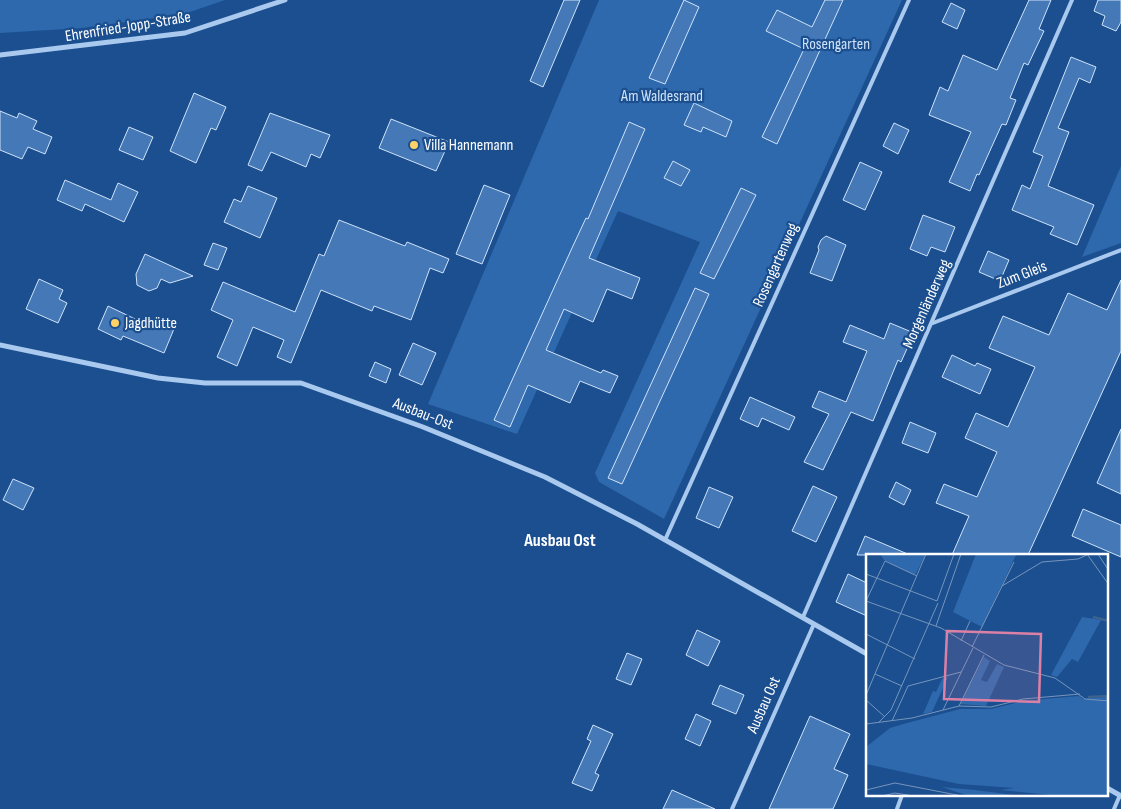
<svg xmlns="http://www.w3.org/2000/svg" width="1121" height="809" font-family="'Sofia Sans Condensed',sans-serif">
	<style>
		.green { fill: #2e69ad }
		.building { fill: #4478b7; stroke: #cfe3fa }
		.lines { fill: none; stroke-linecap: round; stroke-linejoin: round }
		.service { stroke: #a9c9ee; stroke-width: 4 }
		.minor { stroke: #a9c9ee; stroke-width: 5 }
		.poi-dot { fill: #ffd166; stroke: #1b4f8f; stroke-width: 2 }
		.labels { text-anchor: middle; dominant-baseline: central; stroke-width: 4.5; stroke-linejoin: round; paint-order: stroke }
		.street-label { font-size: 16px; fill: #fff; stroke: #1b4f8f }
		.park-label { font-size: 16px; fill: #cfe3fa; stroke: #1b4f8f }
		.poi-label { font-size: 16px; fill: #fff; stroke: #1b4f8f; text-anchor: start }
		.neighbourhood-label { font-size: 18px; font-weight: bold; fill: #fff; stroke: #1b4f8f }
		.inset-river { fill: none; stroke: #3c6290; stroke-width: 2.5 }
		.inset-road { fill: none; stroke: #7695bc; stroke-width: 1 }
		.view { fill: #dd80a5; fill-opacity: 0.15; stroke: #dd80a5; stroke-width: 2.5 }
		.inset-edge { fill: none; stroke: #fff; stroke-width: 2.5 }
	</style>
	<rect width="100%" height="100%" fill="#1b4f8f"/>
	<g class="green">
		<path d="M0,0H225L184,14L82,28L0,33Z"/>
		<path d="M599,0H902L664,519L599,482L595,473L700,242L618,211L517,434L428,404Z"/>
		<path d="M1121,166V243L1082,257Z"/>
	</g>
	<g class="building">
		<path d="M564,0H580L543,87L530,81Z"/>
		<path d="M684,0L699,7L665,84L649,78Z"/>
		<path d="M825,0H843L777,144L762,137L804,49L766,31L777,10L812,27Z"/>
		<path d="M1029,0H1051L1039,29L1044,31L1028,65L1024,63L1010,98L1016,100L1006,125L1002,124L979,175L977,174L970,191L949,182L971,132L929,115L940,87L948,91L963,55L997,70Z"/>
		<path d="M1098,0H1121V22L1116,31L1102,25L1105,16L1094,11Z"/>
		<path d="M951,3L965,10L957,29L942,22Z"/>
		<path d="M1071,57L1096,67L1090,83L1079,78L1058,128L1069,132L1048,186L1094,205L1077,245L1050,234L1054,227L1012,210L1022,185L1030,189L1043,156L1033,152Z"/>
		<path d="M194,93L226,107L216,130L211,128L196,163L170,151Z"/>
		<path d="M694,103L732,121L726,137L703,127L701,132L684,125Z"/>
		<path d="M0,111L17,118L19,113L37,121L33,129L52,137L45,154L28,147L22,159L0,150Z"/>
		<path d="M270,113L330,135L320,158L311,154L306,167L271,152L262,171L248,165Z"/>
		<path d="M391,119L449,142L436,171L379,148Z"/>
		<path d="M629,122L645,129L589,258L640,278L632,299L607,289L593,322L564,309L546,350L601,373L603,370L618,376L610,393L580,381L570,403L528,385L510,427L494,420L572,248L586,218L588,219Z"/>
		<path d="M894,123L909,130L898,154L883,146Z"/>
		<path d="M129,127L153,137L143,160L119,150Z"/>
		<path d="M673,161L690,170L681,186L664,178Z"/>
		<path d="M860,162L882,172L865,210L843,200Z"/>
		<path d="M65,180L111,200L118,183L138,192L124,222L85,204L82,211L57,200Z"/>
		<path d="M484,185L510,195L482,264L456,254Z"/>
		<path d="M248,186L277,198L260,238L224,222L234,199L241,202Z"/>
		<path d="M741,188L756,195L714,279L700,273Z"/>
		<path d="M923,215L955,227L945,252L931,247L927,256L910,249Z"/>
		<path d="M339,220L405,246L407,242L449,259L443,273L430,268L411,320L374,306L372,311L321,290L291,363L277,357L284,340L253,327L237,366L217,357L233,320L211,310L223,282L295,312L319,254L324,256Z"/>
		<path d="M826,236L846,245L832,281L810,273L819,250L818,247L821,240Z"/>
		<path d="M213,243L227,248L218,270L204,265Z"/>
		<path d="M988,251L1009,260L1000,281L979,272Z"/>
		<path d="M145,254L193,276L170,283L161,279L157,288L149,291L137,285L136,274Z"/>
		<path d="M39,279L63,290L59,299L67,303L58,323L26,309Z"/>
		<path d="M1121,280V351L1028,555H952L969,516L936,503L944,484L977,497L997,452L965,438L976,413L1008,427L1035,367L989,348L1003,316L1049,335L1068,293L1107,310Z"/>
		<path d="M695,288L709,294L622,484L608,478Z"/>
		<path d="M108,306L156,329L160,318L176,324L164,353L123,336L121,340L98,329Z"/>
		<path d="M890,323L914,333L901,362L898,360L873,421L851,412L823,470L804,462L829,414L812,407L819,391L846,402L867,351L843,342L850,325L884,339Z"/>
		<path d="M413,343L436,353L422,385L399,375Z"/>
		<path d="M952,355L975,366L977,363L991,369L980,394L942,377Z"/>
		<path d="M375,362L391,369L386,383L369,376Z"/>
		<path d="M750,397L795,417L789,430L762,418L758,427L740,419Z"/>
		<path d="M910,422L936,433L928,453L902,443Z"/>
		<path d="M1121,429V494L1097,483Z"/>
		<path d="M13,479L34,488L23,510L3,500Z"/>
		<path d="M896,482L911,490L904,505L889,497Z"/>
		<path d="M813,486L837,497L816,542L792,531Z"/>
		<path d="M709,487L733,497L719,528L696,518Z"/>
		<path d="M1083,509L1121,525V557L1072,536Z"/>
		<path d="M865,536L910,555H857Z"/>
		<path d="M848,574L867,583V616L836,602Z"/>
		<path d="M697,630L720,641L708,666L686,655Z"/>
		<path d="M627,653L642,659L631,685L616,679Z"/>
		<path d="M720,685L744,695L736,714L712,704Z"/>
		<path d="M696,714L711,721L700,746L685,739Z"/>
		<path d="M810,716L850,734L834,769L848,775L833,809H769Z"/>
		<path d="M593,725L613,734L595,773L599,775L592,791L572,783L591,741L587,739Z"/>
		<path d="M672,790L715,809H663Z"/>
	</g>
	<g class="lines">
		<g class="service">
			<path d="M933,323L1121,250"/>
			<path d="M665,540L909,0"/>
			<path d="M803,617L1072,0"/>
			<path d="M732,809L814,624"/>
			<path d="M897,809L902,795"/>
			<path d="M1114,809L1120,795"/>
		</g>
		<g class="minor">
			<path d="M0,55L185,33L285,0"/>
			<path d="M0,345L158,378L205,383H301L423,427L545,477L637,524L867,654"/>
			<path d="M1107,788L1121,796"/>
		</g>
	</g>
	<g class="poi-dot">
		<circle cx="414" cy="145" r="5"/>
		<circle cx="115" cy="323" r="5"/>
	</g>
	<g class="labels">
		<g class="street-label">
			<text transform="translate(128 27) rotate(-9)">Ehrenfried-Jopp-Straße</text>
			<text transform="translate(776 265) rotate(-66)">Rosengartenweg</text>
			<text transform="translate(1022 275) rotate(-21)">Zum Gleis</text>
			<text transform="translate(927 304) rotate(-66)">Morgenländerweg</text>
			<text transform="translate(423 414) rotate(21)">Ausbau-Ost</text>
			<text transform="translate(764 705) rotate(-66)">Ausbau Ost</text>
		</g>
		<g class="park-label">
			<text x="836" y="44">Rosengarten</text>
			<text x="662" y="96">Am Waldesrand</text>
		</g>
		<g class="poi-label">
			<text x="424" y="145">Villa Hannemann</text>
			<text x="125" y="323">Jagdhütte</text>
		</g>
		<g class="neighbourhood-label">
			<text x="560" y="540">Ausbau Ost</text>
		</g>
	</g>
	<g transform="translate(866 554)">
		<rect width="242" height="242" fill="#1b4f8f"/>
		<path d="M14,0H57L59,2L49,21L18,6ZM110,0H156L150,1L116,73L87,58ZM216,63L235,66L212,108L206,105L191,123L185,121ZM118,103L124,107L115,126L121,128L131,110L138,113L120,152L94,150ZM82,123L66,158L57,160L67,137L70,138L76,125ZM213,142L217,145L242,142V242H194L135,236L148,234L93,230L0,210V193L24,174L41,169L94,155H125L157,147ZM76,233L109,236L155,242H103Z" fill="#2e69ad"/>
		<path class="inset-river" d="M227,63L243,67M222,143L243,142"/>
		<path class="inset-road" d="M221,0L243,31M232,0L243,17M0,20L71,47L88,0M136,32L176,8L212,5L223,0M0,47L75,74L138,111L189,124L219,145L243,147M0,47L19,7L51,22M70,72L95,0M0,80L49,105M95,87L104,67M106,93L148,8M9,120L36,132M0,141L60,0M0,146L19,163M93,152L118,101M77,156L107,94M26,167L42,132L95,118M13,168L25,156L72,49M0,170L46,164L93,152L125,153L157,145L214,140M0,236L29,229L96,242M16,242L29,239L48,242"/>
		<path class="view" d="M81,77L175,80L173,148L78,145Z"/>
		<rect width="242" height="242" class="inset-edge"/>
	</g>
</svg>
